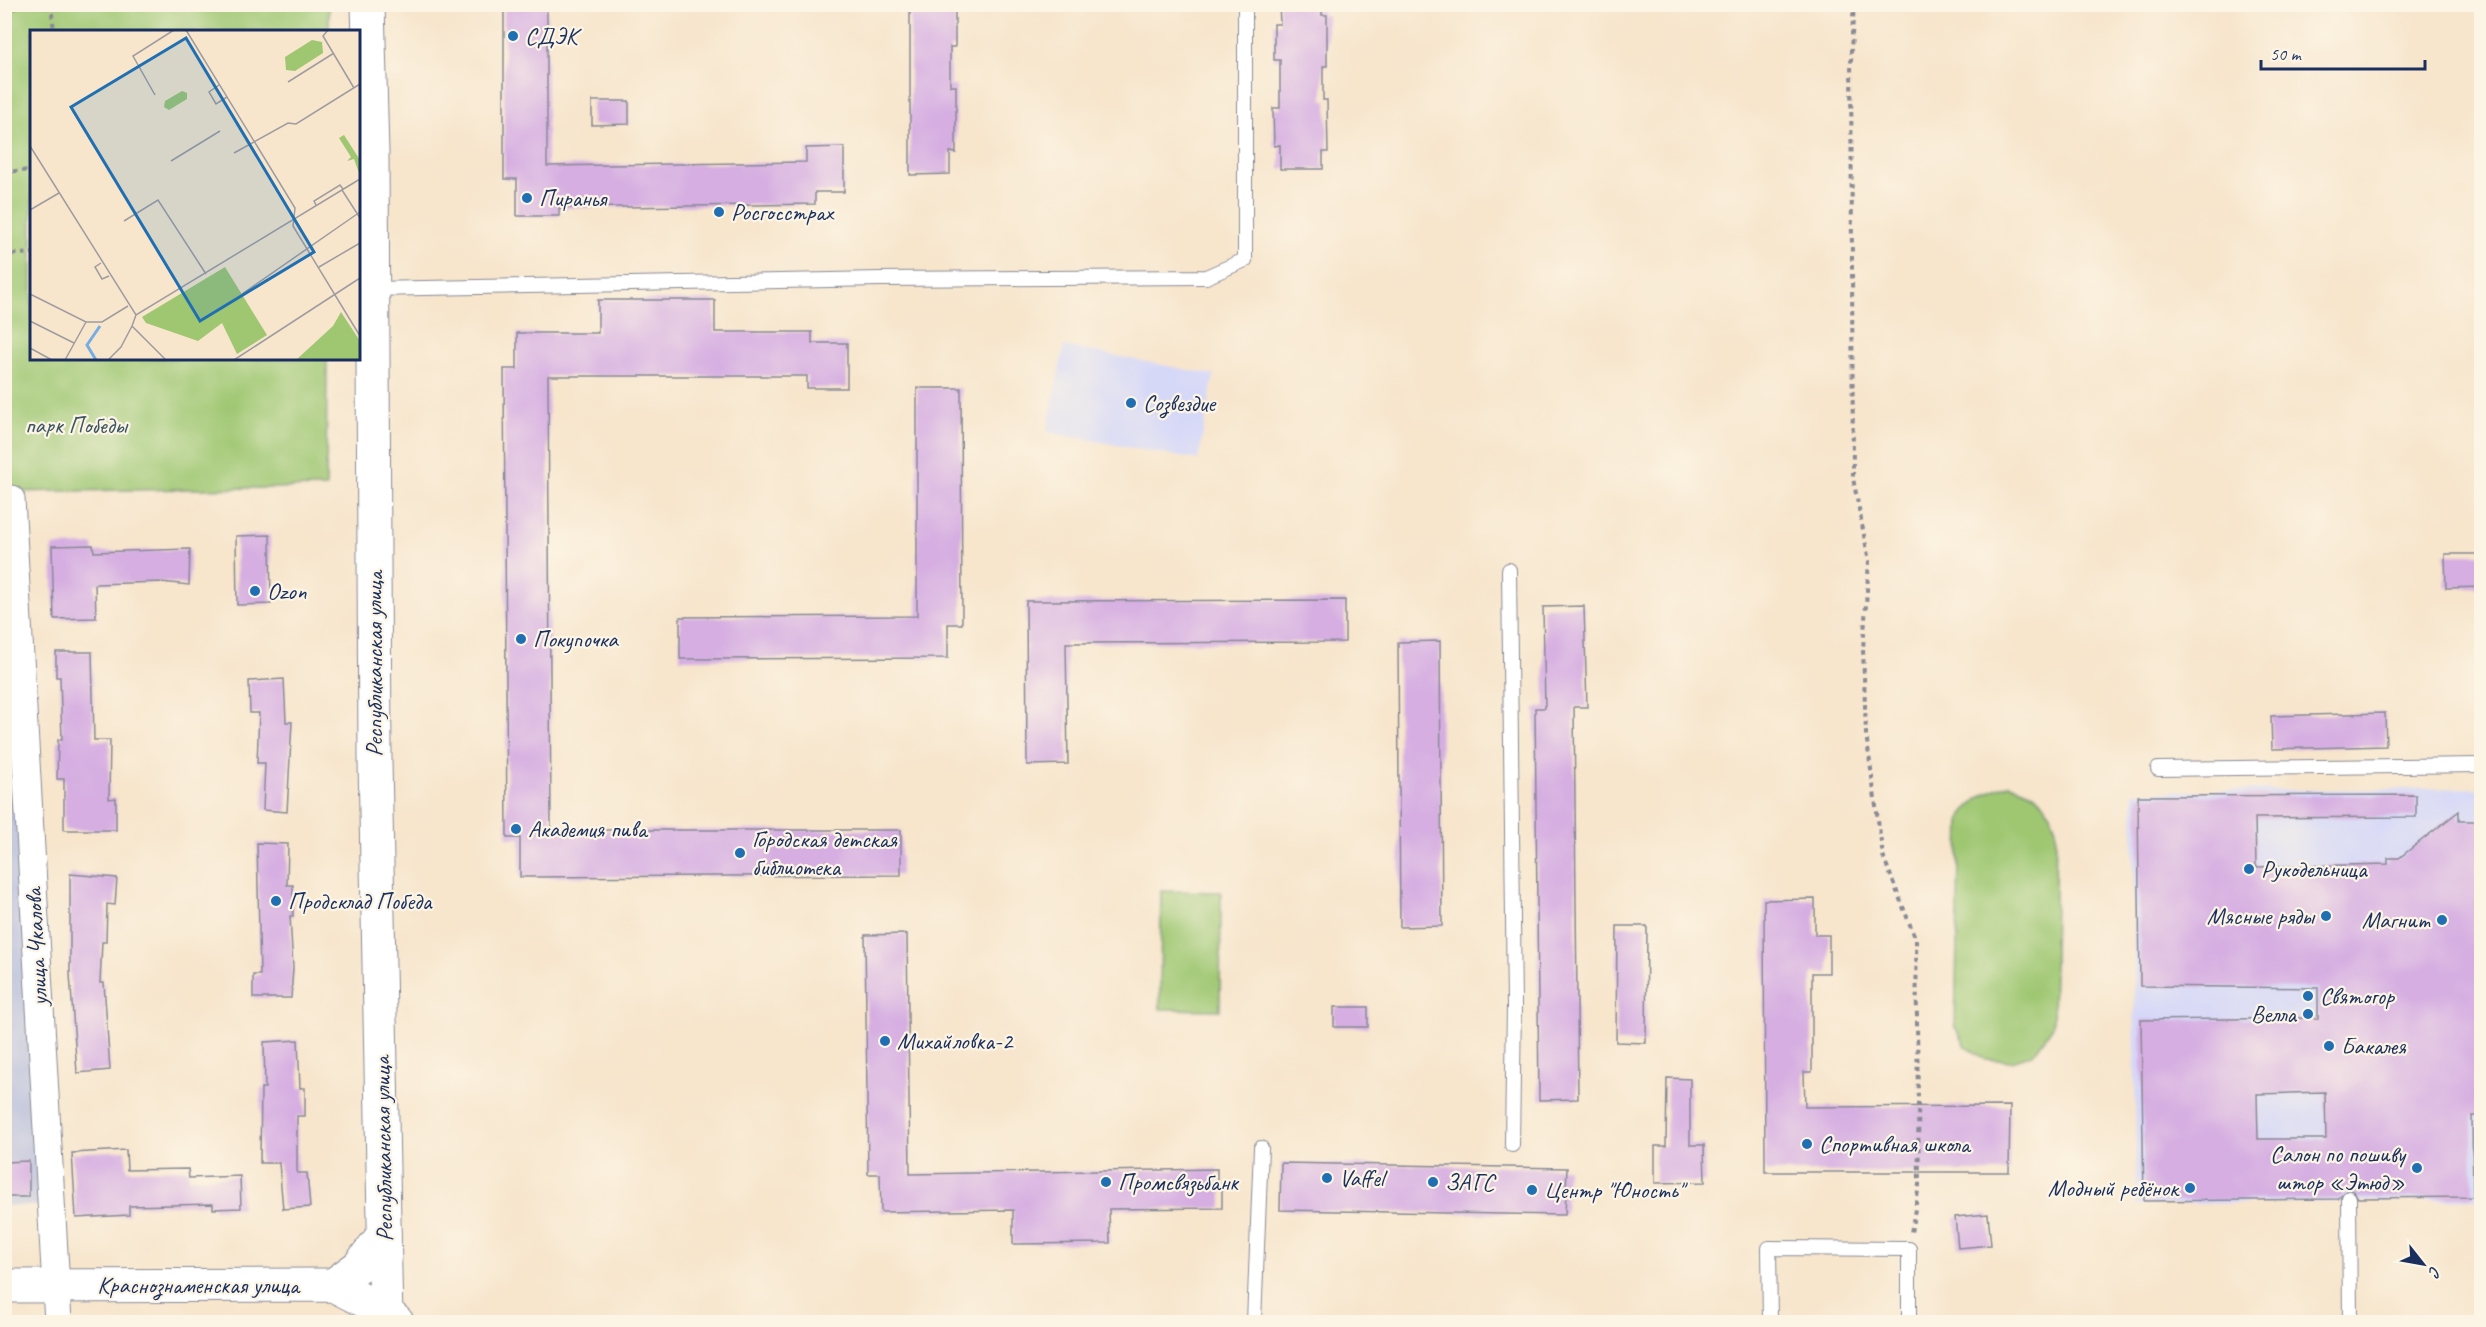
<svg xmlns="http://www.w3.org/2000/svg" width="2486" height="1327" font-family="Caveat,sans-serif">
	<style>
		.built { fill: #d6d8f8 }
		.industrial { fill: #bec3dd }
		.green { fill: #9fc772; stroke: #5d7b68; stroke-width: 1.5 }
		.building { fill: #d6aee2; fill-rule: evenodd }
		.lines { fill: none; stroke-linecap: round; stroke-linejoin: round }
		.service-casing { stroke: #898a95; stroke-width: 16 }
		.minor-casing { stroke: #898a95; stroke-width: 29 }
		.tertiary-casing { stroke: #898a95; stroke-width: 35 }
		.path { stroke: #898a95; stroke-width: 4; stroke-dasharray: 4.5 4.5; stroke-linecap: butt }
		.service { stroke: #fff; stroke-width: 14 }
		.minor { stroke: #fff; stroke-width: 27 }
		.tertiary { stroke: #fff; stroke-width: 33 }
		.poi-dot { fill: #1f6fb2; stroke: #fcf5e5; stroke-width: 2 }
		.labels { text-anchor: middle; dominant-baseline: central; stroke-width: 4.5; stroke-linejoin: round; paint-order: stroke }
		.poi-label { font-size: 24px; fill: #1b2f5e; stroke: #fcf5e5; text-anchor: start }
		.park-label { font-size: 24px; fill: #3c5563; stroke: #fcf5e5 }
		.street-label { font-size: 24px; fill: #1b2f5e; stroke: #fcf5e5 }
		.inset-river { fill: none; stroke: #75aee5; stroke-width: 3 }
		.inset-road { fill: none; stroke: #9f9ca0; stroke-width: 1.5 }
		.view { fill: #1f6fb2; fill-opacity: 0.15; stroke: #1f6fb2; stroke-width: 3 }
		.inset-edge { fill: none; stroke: #1b2f5e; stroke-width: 3 }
	</style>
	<rect width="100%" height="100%" fill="#fcf5e5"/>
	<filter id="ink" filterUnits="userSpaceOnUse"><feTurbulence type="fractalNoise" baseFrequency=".0167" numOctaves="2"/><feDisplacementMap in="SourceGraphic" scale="12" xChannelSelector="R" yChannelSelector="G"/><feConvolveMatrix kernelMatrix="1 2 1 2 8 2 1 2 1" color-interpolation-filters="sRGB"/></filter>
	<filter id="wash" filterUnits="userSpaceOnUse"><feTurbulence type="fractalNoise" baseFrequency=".008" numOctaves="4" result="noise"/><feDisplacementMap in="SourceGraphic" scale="24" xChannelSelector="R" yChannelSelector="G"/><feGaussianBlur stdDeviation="1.35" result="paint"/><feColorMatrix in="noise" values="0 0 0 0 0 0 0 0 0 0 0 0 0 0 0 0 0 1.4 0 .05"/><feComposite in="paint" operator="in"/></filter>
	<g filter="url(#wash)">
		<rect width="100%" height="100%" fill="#f7e5cc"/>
		<g class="built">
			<path d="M1064,346L1214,375L1198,460L1047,432Z"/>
			<path d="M2481,788V1199L2136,1205L2133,792Z"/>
		</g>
		<path class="industrial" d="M4,586L42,1206H5Z"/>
		<g class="green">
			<path d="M4,5H329V31L32,32V358L327,359L326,487L5,492Z"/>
			<path d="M2009,784C2038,792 2046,800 2056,829L2053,1026L2034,1053L2012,1061L1985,1059L1966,1046L1955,1027L1960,819C1973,799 1987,791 2009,784Z"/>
			<path d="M1161,891L1221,892L1220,1010L1160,1009Z"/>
		</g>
		<g id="blocks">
			<g class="building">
				<path d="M504,4H547V166L806,162V148L844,147V192H815V204L559,208V216H517V179H504Z"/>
				<path d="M910,4H955V47H950V86H956V153L950,152V174L910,175Z"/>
				<path d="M1279,4H1322V15H1327V66H1323V100H1327L1328,152H1323V169H1280V145L1274,146L1273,108H1280V60H1274V24H1280Z"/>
				<path d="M592,101H629V124L592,125Z"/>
				<path d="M598,300H715V332H812V343H847V388H807V376H548L551,830H901V875L520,877V838H507L504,369H517V333H598Z"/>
				<path d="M917,388H961L962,624H948V658L680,659V617L917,616Z"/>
				<path d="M270,535L271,604L237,605L236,536Z"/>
				<path d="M93,545L94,552L190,549L189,585L161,582L95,584L96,618L54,619L52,546Z"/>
				<path d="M2445,554H2481V587L2446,588Z"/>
				<path d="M1345,600V642L1066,643L1068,764L1027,765L1026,601Z"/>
				<path d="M1584,606L1587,707H1574L1578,1099L1539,1100L1535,708H1545L1543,607Z"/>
				<path d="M1440,641L1442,926L1400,927L1398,642Z"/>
				<path d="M56,652H92L94,740H110L109,799L116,798V830H64V779H57L58,740H62L60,677H56Z"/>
				<path d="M284,679L286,722H292L287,812L263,810L265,763H257L259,713H250L249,681Z"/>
				<path d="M2385,713L2386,746L2272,749L2271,716Z"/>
				<path d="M2416,795V817L2255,818L2256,867L2388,864V858H2399L2459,811V821H2481V1116H2472L2473,1197L2358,1198L2354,1191L2348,1189L2338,1199L2144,1201L2141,1020L2318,1018V988L2140,986L2138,796ZM2325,1092L2326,1139H2258L2257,1094Z"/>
				<path d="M257,843L288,844L287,885H293V916H290L293,968L291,998H253V975H260Z"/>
				<path d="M70,874L117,878L115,905L107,904L106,942H102L100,983H104L110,1070L77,1073L70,974Z"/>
				<path d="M1815,899V935H1829V973H1812V1072H1804L1805,1107L2010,1106L2009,1172H1765L1764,900Z"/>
				<path d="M1617,926H1647L1646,1043L1616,1042Z"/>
				<path d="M907,934L910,1174L1217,1169V1184H1222V1208L1109,1209L1110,1243L1013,1244V1210L881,1212L880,1174H868L865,935Z"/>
				<rect x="1334" y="1007" width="34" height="20"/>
				<path d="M298,1040L300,1088H305V1116H297V1173H307L310,1207L283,1209L279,1163H260L261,1088H265L264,1042Z"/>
				<path d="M1667,1078L1690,1079V1145H1704L1705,1182L1655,1183V1146H1666Z"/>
				<path d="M126,1150L127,1170L188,1169L189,1178L240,1176L241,1208L213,1209V1204L129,1206V1215L76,1218L72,1153Z"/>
				<path d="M29,1161V1197H4V1162Z"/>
				<path d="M1281,1163L1567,1168L1565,1215L1280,1210Z"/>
				<path d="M1988,1214L1991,1245L1958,1248L1955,1217Z"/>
			</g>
		</g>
	</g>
	<g filter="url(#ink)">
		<use href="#blocks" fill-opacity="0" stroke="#898a95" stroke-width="1.5"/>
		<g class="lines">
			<defs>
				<g id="service">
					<path d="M372,289L880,279L1206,277L1245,260V4"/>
					<path d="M1509,570L1514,1005L1512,1145"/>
					<path d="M2158,769L2482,765"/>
					<path d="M2349,1198L2350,1322"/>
					<path d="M1254,1322L1261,1148"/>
					<path d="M1770,1322L1769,1248L1909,1249V1322"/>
				</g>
				<path id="minor" d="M11,499L58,1322"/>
				<g id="tertiary">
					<path d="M368,4L372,153L375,761L386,1322"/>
					<path d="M333,1285L359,1266L384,1234"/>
					<path d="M4,1286L333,1285L386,1312L397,1322"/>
				</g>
			</defs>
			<use href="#service" class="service-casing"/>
			<use href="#minor" class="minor-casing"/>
			<use href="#tertiary" class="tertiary-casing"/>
			<g class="path">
				<path d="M51,4L54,32"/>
				<path d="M1854,4L1851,50L1853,478L1869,561L1863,649L1866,734L1883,856L1916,940L1919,1185L1911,1233"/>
				<path d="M4,25L17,4"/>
				<path d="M4,172L32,170"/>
				<path d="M4,255L32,253"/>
			</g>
			<use href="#service" class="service"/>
			<use href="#minor" class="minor"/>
			<use href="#tertiary" class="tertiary"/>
		</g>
	</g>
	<g class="poi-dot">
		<circle cx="513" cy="36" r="6"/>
		<circle cx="527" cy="198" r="6"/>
		<circle cx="719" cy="212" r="6"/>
		<circle cx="1131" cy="403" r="6"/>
		<circle cx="255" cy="591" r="6"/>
		<circle cx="521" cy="639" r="6"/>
		<circle cx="516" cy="829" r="6"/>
		<circle cx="740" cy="853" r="6"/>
		<circle cx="2249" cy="869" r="6"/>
		<circle cx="276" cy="901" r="6"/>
		<circle cx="2326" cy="916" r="6"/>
		<circle cx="2442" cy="920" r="6"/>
		<circle cx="2308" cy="996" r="6"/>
		<circle cx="2308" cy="1014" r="6"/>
		<circle cx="885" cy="1041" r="6"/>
		<circle cx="2329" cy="1046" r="6"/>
		<circle cx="1807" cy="1144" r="6"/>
		<circle cx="2417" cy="1168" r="6"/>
		<circle cx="1327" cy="1178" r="6"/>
		<circle cx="1106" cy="1182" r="6"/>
		<circle cx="1433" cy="1182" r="6"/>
		<circle cx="2190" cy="1188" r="6"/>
		<circle cx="1532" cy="1190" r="6"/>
	</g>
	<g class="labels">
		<g class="poi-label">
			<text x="525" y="36">СДЭК</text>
			<text x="539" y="198">Пиранья</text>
			<text x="731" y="212">Росгосстрах</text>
			<text x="1143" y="403">Созвездие</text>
			<text x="267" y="591">Ozon</text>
			<text x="533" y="639">Покупочка</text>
			<text x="528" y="829">Академия пива</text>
			<text x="752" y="839">Городская детская<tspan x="752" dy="28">библиотека</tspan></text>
			<text x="2261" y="869">Рукодельница</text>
			<text x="288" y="901">Продсклад Победа</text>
			<text x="2314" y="916" text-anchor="end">Мясные ряды</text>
			<text x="2430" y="920" text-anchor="end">Магнит</text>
			<text x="2320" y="996">Святогор</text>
			<text x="2296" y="1014" text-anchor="end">Велла</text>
			<text x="897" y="1041">Михайловка-2</text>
			<text x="2341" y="1046">Бакалея</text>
			<text x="1819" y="1144">Спортивная школа</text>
			<text x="2405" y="1154" text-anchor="end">Салон по пошиву<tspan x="2405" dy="28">штор «Этюд»</tspan></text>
			<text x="1339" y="1178">Vaffel</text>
			<text x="1118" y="1182">Промсвязьбанк</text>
			<text x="1445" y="1182">ЗАГС</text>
			<text x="2178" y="1188" text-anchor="end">Модный ребёнок</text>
			<text x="1544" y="1190">Центр "Юность"</text>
		</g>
		<g class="park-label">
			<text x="76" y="425">парк Победы</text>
		</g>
		<g class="street-label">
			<text transform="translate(374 664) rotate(-90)">Республиканская улица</text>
			<text transform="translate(36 947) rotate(-93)">улица Чкалова</text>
			<text transform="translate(383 1149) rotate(-91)">Республиканская улица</text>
			<text x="198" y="1285">Краснознаменская улица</text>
		</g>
	</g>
	<g transform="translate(30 30)">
		<rect width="330" height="330" fill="#f7e5cc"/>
		<path d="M282,10L292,12L293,23L265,41L256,40L255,27ZM152,61L157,63V69L139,80L134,77L135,71ZM314,105L330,130L329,143L324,129L317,131L321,127L309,108ZM195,237L237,305L207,324L192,293L168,311L116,293L112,287ZM311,282L330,311V330H266L303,296Z" fill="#9fc772"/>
		<path class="inset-river" d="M66,330L57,315L70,296"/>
		<path class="inset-road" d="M156,0L265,178L263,196L330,306M298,0L293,6L324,58M258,52L304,23M189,55L179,62L186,74L197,67M125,65L103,26L144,0M0,116L106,285L330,149M204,123L258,93L266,94L330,54M141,131L190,101M312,160L330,188M286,175L284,171L310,155L313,159M0,180L29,163M94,191L128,170L176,244M71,233L65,237L72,249L79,246M289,237L330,213M0,264L56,292H72L98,276M212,264L330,182M106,285L102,296L136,330M0,291L44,313M0,318L22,330M35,330L56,292M78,330L91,317L102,296M204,330L330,248"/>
		<path class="view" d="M156,8L284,222L170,291L41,77Z"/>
		<rect width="330" height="330" class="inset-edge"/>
	</g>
	<rect width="2486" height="1327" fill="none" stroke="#fcf5e5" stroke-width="24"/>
	<g transform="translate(2423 1264) rotate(121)" stroke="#fcf5e5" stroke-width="4.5" paint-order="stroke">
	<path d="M0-4.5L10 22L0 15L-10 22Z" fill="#1b2f5e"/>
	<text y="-9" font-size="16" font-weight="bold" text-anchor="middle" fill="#1b2f5e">С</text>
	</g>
	<path d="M2261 60v9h164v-9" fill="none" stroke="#1b2f5e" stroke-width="3"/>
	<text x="2270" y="60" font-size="18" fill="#1b2f5e" stroke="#fcf5e5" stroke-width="4.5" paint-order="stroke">50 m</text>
</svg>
